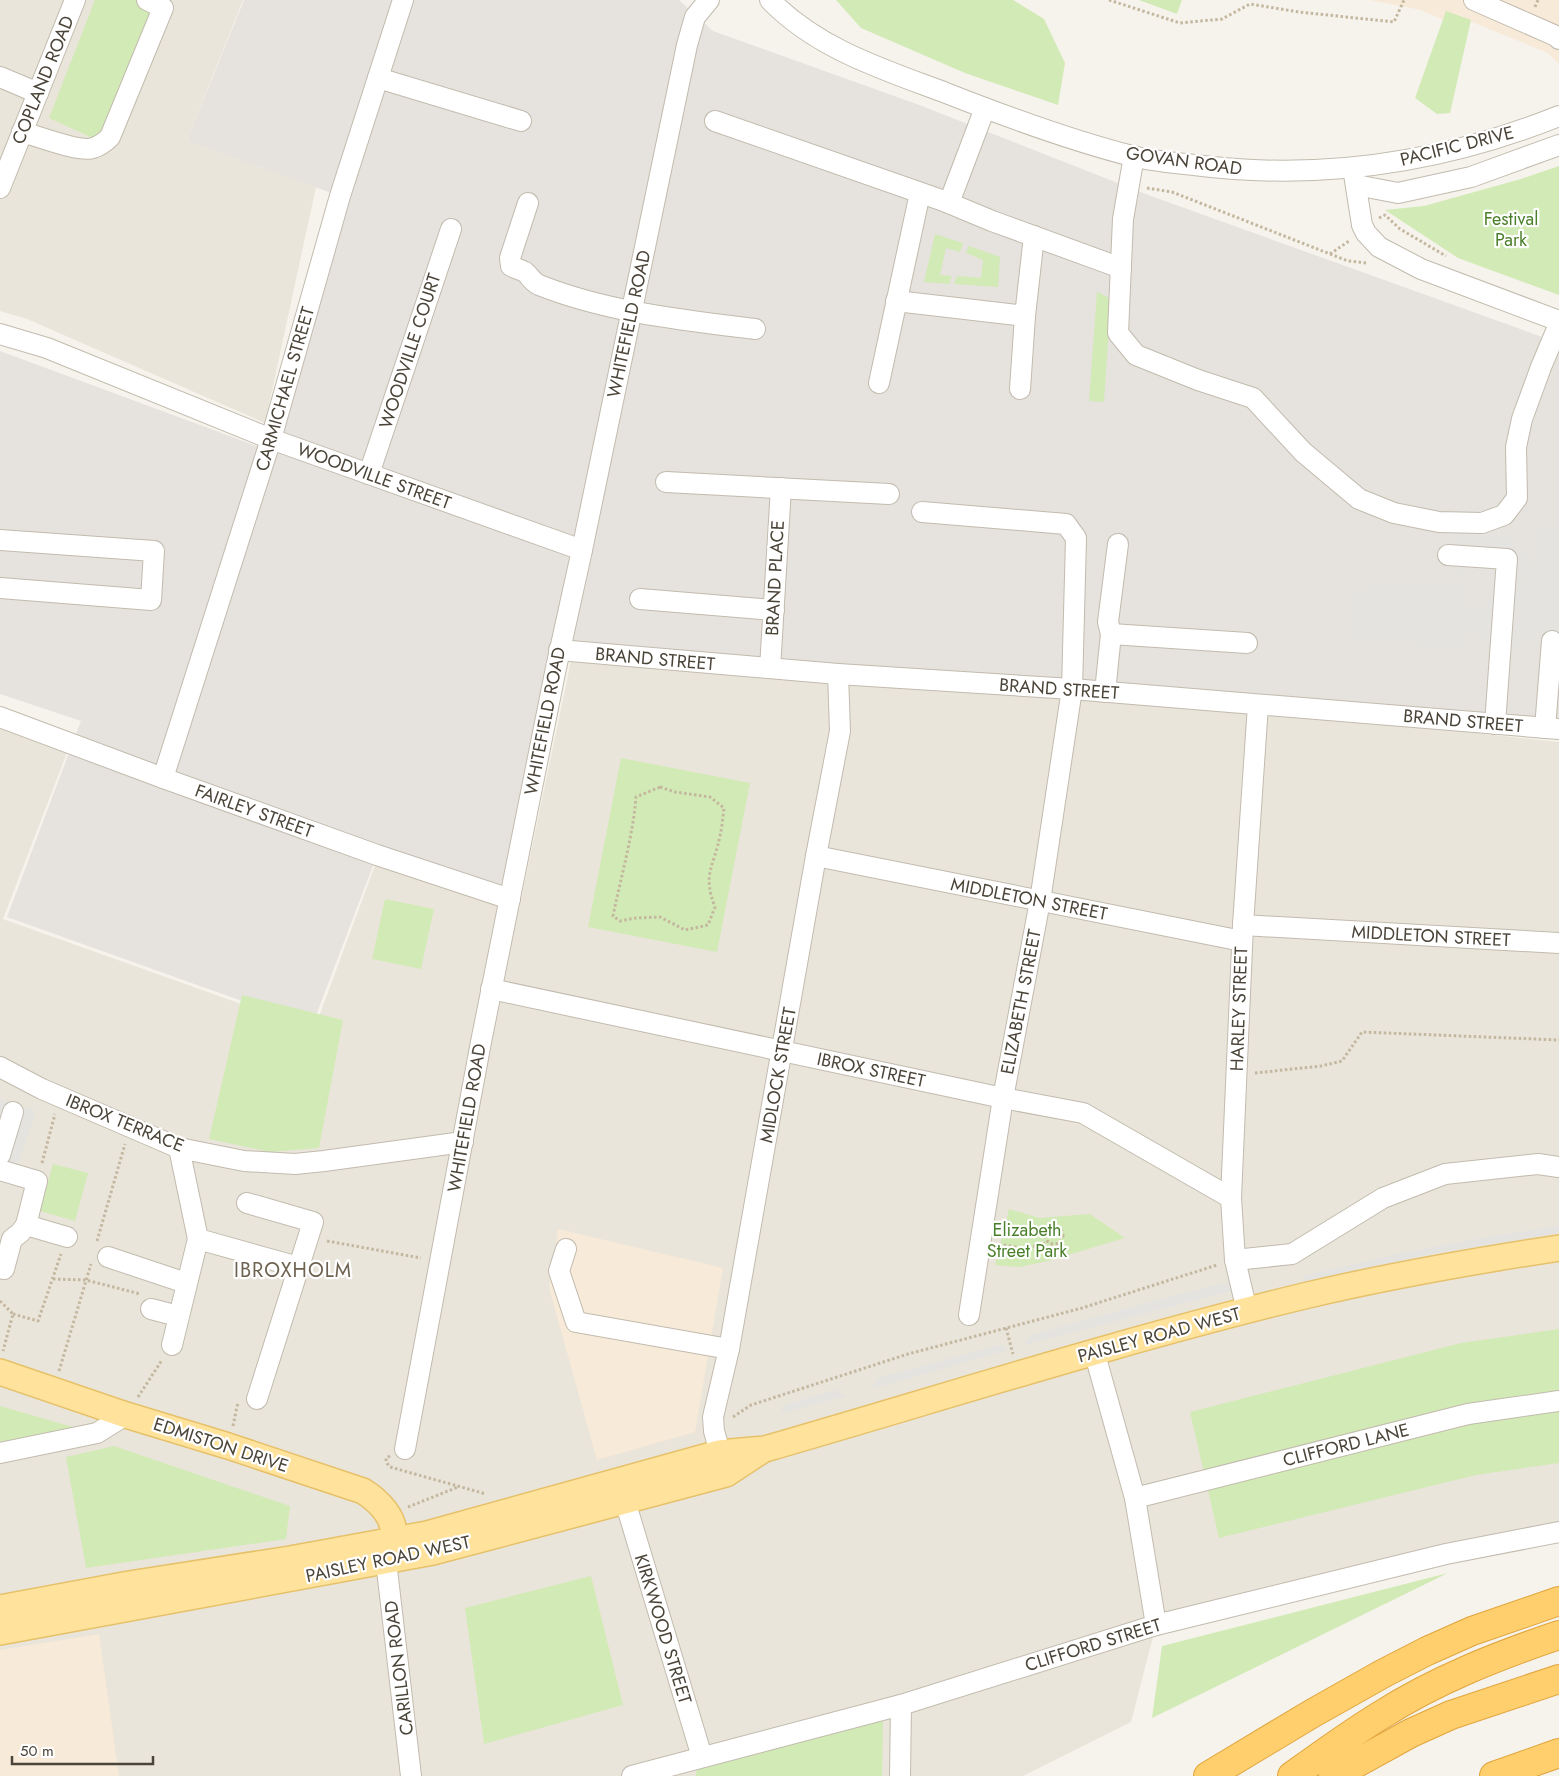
<svg xmlns="http://www.w3.org/2000/svg" width="1559" height="1776" font-family="Jost,sans-serif">
	<style>
		.residential { fill: #eae5da }
		.commercial { fill: #f7ead8 }
		.industrial { fill: #e6e2dd }
		.green { fill: #d2eab5 }
		.parking { fill: #e5e3e0 }
		.lines { fill: none; stroke-linecap: round; stroke-linejoin: round }
		.minor-casing { stroke: #c2bbae; stroke-width: 22 }
		.major-casing { stroke: #e6c16a; stroke-width: 28 }
		.highway-casing { stroke: #e0a43c; stroke-width: 30 }
		.path { stroke: #c4b79f; stroke-width: 3; stroke-dasharray: 2.5 2.5; stroke-linecap: butt }
		.minor { stroke: #fff; stroke-width: 20 }
		.major { stroke: #ffe39c; stroke-width: 25 }
		.highway { stroke: #ffcf6e; stroke-width: 28 }
		.labels { text-anchor: middle; dominant-baseline: central; stroke-width: 4.5; stroke-linejoin: round; paint-order: stroke }
		.street-label { font-size: 18px; fill: #4b4439; stroke: #fff }
		.park-label { font-size: 18px; fill: #4a7f2a; stroke: #fff }
		.quarter-label { font-size: 20px; letter-spacing: 1px; fill: #6e6250; stroke: #fff }
	</style>
	<rect width="100%" height="100%" fill="#f6f3ec"/>
	<g class="residential">
		<path d="M0,0H243L187,141L316,187L265,423L27,319L0,311Z"/>
		<path d="M572,656L1263,710L1559,742V1530L1156,1625L1131,1722L1023,1776H0V726L68,750L3,919L314,1030L377,860L519,909Z"/>
	</g>
	<g class="commercial">
		<path d="M1369,0H1559V64L1548,53L1450,13L1446,21L1421,10Z"/>
		<path d="M558,1229L723,1268L695,1432L597,1460L549,1288Z"/>
		<path d="M99,1634L119,1776H0V1650Z"/>
	</g>
	<path class="industrial" d="M244,0H679L713,31L922,106L1151,196L1559,343V723L559,650L510,899L377,855L312,1026L7,917L81,721L0,694V351L273,452L340,196L187,141Z"/>
	<g class="green">
		<path d="M95,0H134L156,11L97,140L49,118Z"/>
		<path d="M836,0H1013L1044,19L1065,63L1058,105L965,73L861,28Z"/>
		<path d="M1139,0H1182L1177,14Z"/>
		<path d="M1446,11L1471,20L1450,113L1437,114L1415,98Z"/>
		<path d="M1559,166V295L1458,258L1385,210L1424,206L1521,179Z"/>
		<path d="M935,234L963,243L960,252L946,248L940,275L952,276L949,284L924,282Z"/>
		<path d="M969,246L1000,257L998,287L954,284L957,276L981,278L983,260L966,253Z"/>
		<path d="M1097,292L1111,299L1104,402L1089,401Z"/>
		<path d="M621,758L750,783L717,952L588,927Z"/>
		<path d="M385,899L434,909L421,969L372,959Z"/>
		<path d="M242,995L343,1020L319,1148L270,1152L209,1139Z"/>
		<path d="M53,1164L88,1173L75,1221L40,1211Z"/>
		<path d="M1009,1209L1039,1218L1090,1214L1125,1238L1048,1261L1019,1267L995,1265Z"/>
		<path d="M1559,1329V1463L1476,1475L1219,1538L1190,1412L1461,1343Z"/>
		<path d="M0,1406L80,1429L0,1442Z"/>
		<path d="M114,1446L290,1506L286,1539L86,1568L66,1457Z"/>
		<path d="M1448,1573L1152,1718L1162,1646Z"/>
		<path d="M591,1576L623,1705L484,1744L465,1608Z"/>
		<path d="M883,1720L882,1776H696L697,1766Z"/>
	</g>
	<g class="parking">
		<path d="M1534,528L1559,530L1558,642L1522,640L1521,654L1488,652V646L1485,641L1476,635H1465L1464,649L1350,642L1353,592H1367L1368,579L1469,585L1468,602L1471,608L1484,604L1489,599L1494,585L1492,578L1483,567L1470,564V575L1450,574L1453,533L1514,537L1513,550L1528,551L1525,606Z"/>
		<path d="M0,1099L36,1111L17,1166L0,1160Z"/>
		<path d="M1559,1226V1233L1437,1253L1305,1282L1303,1276L1406,1252L1499,1235Z"/>
		<path d="M1237,1280L1244,1288L1024,1345L1031,1335L1172,1296Z"/>
		<path d="M1000,1345L1008,1350L872,1389L878,1378Z"/>
		<path d="M835,1390L847,1396L778,1414L787,1404Z"/>
	</g>
	<g class="lines">
		<defs>
			<g id="minor">
				<path d="M770,0C817,49 885,70 946,93C1007,117 1069,140 1132,156C1153,161 1174,163 1194,165C1320,181 1442,163 1559,116"/>
				<path d="M1474,0L1556,36L1559,39"/>
				<path d="M0,77L38,93"/>
				<path d="M378,78L521,121"/>
				<path d="M715,121L944,201L992,221L1121,268"/>
				<path d="M22,132C38,136 80,153 93,148C100,146 105,142 110,137L163,8L147,0"/>
				<path d="M1134,156L1123,219L1118,333L1136,355L1198,380L1253,398L1303,452L1359,499L1394,513L1439,522L1482,523L1504,515L1517,498L1516,447L1522,419L1541,367L1559,324"/>
				<path d="M1353,168L1362,225L1366,233L1379,247L1421,269L1559,321"/>
				<path d="M1356,185L1398,193L1471,177L1559,145"/>
				<path d="M0,188L75,0"/>
				<path d="M528,203L510,258L511,266C515,268 521,270 525,272C530,276 532,282 539,285C607,312 682,320 755,329"/>
				<path d="M949,203L985,108"/>
				<path d="M896,301L1025,316L1034,236"/>
				<path d="M0,334L47,348L271,439L582,550"/>
				<path d="M879,383L920,193"/>
				<path d="M1020,389L1025,316"/>
				<path d="M369,474L451,229"/>
				<path d="M666,482L889,494"/>
				<path d="M922,512L1066,524L1076,538L1072,689L1040,901L1003,1098L969,1315"/>
				<path d="M0,540L154,551L151,600L0,588"/>
				<path d="M1448,555L1507,559L1495,724"/>
				<path d="M640,599L774,610"/>
				<path d="M1111,634L1247,643"/>
				<path d="M559,650L838,674L1072,689L1559,729"/>
				<path d="M770,668L781,488"/>
				<path d="M1105,692L1111,634L1108,622L1118,544"/>
				<path d="M0,717L163,778L377,855L510,899"/>
				<path d="M1545,728L1552,641"/>
				<path d="M163,778L271,439L340,196L403,0"/>
				<path d="M816,856L1242,941"/>
				<path d="M1243,925L1559,943"/>
				<path d="M491,989L1003,1098L1083,1113L1231,1198"/>
				<path d="M0,1067L42,1089L179,1148L244,1161L295,1164L324,1161L463,1142"/>
				<path d="M179,1148L198,1239L298,1267"/>
				<path d="M0,1155L13,1112"/>
				<path d="M0,1170L37,1181L26,1225L67,1237"/>
				<path d="M247,1203L313,1222L257,1399"/>
				<path d="M566,1249L559,1271L576,1322L729,1349"/>
				<path d="M108,1257L186,1283"/>
				<path d="M1235,1260L1292,1254L1383,1198L1445,1174L1538,1164L1559,1167"/>
				<path d="M4,1269L12,1239L20,1233L26,1225"/>
				<path d="M151,1309L178,1316"/>
				<path d="M1247,1311L1235,1260L1231,1198L1243,925L1258,705"/>
				<path d="M172,1345L198,1239"/>
				<path d="M1094,1351L1135,1498L1156,1625"/>
				<path d="M405,1449L481,1042L556,668L582,550L687,45L695,17L709,0"/>
				<path d="M0,1453L97,1433L126,1415"/>
				<path d="M724,1467L714,1431L713,1417L729,1349L816,856L840,731L838,674"/>
				<path d="M1135,1498L1468,1414L1559,1401"/>
				<path d="M625,1501L702,1757"/>
				<path d="M386,1561L411,1776"/>
				<path d="M632,1776L901,1705L1156,1625L1446,1554L1559,1532"/>
				<path d="M900,1776L901,1705"/>
			</g>
			<g id="major">
				<path d="M0,1372L126,1415L228,1446L363,1491C379,1501 396,1518 394,1539C394,1543 391,1549 389,1554"/>
				<path d="M0,1608L129,1584L290,1559L427,1534L719,1453L765,1449C945,1397 1123,1340 1304,1296C1388,1276 1474,1261 1559,1248"/>
				<path d="M0,1632L433,1552L726,1474L761,1451"/>
			</g>
			<g id="highway">
				<path d="M1208,1776L1313,1713L1384,1673L1427,1651L1472,1631L1559,1601"/>
				<path d="M1292,1776C1321,1755 1350,1734 1381,1715C1436,1680 1497,1656 1559,1635"/>
				<path d="M1333,1776L1411,1733L1451,1715L1559,1679"/>
				<path d="M1494,1776L1559,1753"/>
			</g>
		</defs>
		<use href="#minor" class="minor-casing"/>
		<use href="#major" class="major-casing"/>
		<use href="#highway" class="highway-casing"/>
		<g class="path">
			<path d="M1109,0L1180,23L1222,19L1250,4L1299,12L1394,22L1404,0"/>
			<path d="M1535,7L1538,0"/>
			<path d="M1147,188L1172,192L1348,261L1367,263"/>
			<path d="M1379,218L1385,215L1400,229L1446,256"/>
			<path d="M1330,254L1349,241"/>
			<path d="M660,787L675,792L710,797L724,808C723,817 722,827 720,836C714,866 702,874 715,907L708,925L685,930L660,917L636,918L620,921L613,916C621,876 633,836 636,797Z"/>
			<path d="M1255,1073L1321,1066L1342,1061L1362,1032L1559,1040"/>
			<path d="M42,1163L55,1114"/>
			<circle cx="1054" cy="1235" r="9"/>
			<path d="M97,1241L125,1144"/>
			<path d="M327,1241L421,1258"/>
			<path d="M999,1244L1026,1249L1048,1242"/>
			<path d="M53,1279L86,1280L140,1294"/>
			<path d="M0,1301L13,1314L3,1351"/>
			<path d="M13,1314L38,1321L61,1254"/>
			<path d="M1006,1328L1013,1354"/>
			<path d="M59,1371L91,1264"/>
			<path d="M138,1397L162,1360"/>
			<path d="M733,1417L751,1405L908,1354L1082,1308L1217,1265"/>
			<path d="M233,1426L238,1402"/>
			<path d="M390,1456L386,1458V1462L390,1467L486,1494"/>
			<path d="M408,1507L458,1487"/>
		</g>
		<use href="#minor" class="minor"/>
		<use href="#major" class="major"/>
		<use href="#highway" class="highway"/>
	</g>
	<g class="labels">
		<g class="street-label">
			<text transform="translate(43 80) rotate(-68)">COPLAND ROAD</text>
			<text transform="translate(1457 146) rotate(-14)">PACIFIC DRIVE</text>
			<text transform="translate(1184 161) rotate(8)">GOVAN ROAD</text>
			<text transform="translate(629 324) rotate(-78)">WHITEFIELD ROAD</text>
			<text transform="translate(410 351) rotate(-72)">WOODVILLE COURT</text>
			<text transform="translate(285 389) rotate(-74)">CARMICHAEL STREET</text>
			<text transform="translate(374 476) rotate(20)">WOODVILLE STREET</text>
			<text transform="translate(775 578) rotate(-87)">BRAND PLACE</text>
			<text transform="translate(655 659) rotate(5)">BRAND STREET</text>
			<text transform="translate(1059 689) rotate(4)">BRAND STREET</text>
			<text transform="translate(545 721) rotate(-79)">WHITEFIELD ROAD</text>
			<text transform="translate(1463 721) rotate(5)">BRAND STREET</text>
			<text transform="translate(254 811) rotate(20)">FAIRLEY STREET</text>
			<text transform="translate(1029 899) rotate(11)">MIDDLETON STREET</text>
			<text transform="translate(1431 936) rotate(3)">MIDDLETON STREET</text>
			<text transform="translate(1021 1002) rotate(-79)">ELIZABETH STREET</text>
			<text transform="translate(1239 1009) rotate(-88)">HARLEY STREET</text>
			<text transform="translate(871 1070) rotate(12)">IBROX STREET</text>
			<text transform="translate(778 1075) rotate(-80)">MIDLOCK STREET</text>
			<text transform="translate(467 1118) rotate(-80)">WHITEFIELD ROAD</text>
			<text transform="translate(125 1123) rotate(22)">IBROX TERRACE</text>
			<text transform="translate(1159 1335) rotate(-15)">PAISLEY ROAD WEST</text>
			<text transform="translate(221 1445) rotate(18)">EDMISTON DRIVE</text>
			<text transform="translate(1346 1445) rotate(-14)">CLIFFORD LANE</text>
			<text transform="translate(388 1559) rotate(-12)">PAISLEY ROAD WEST</text>
			<text transform="translate(663 1629) rotate(73)">KIRKWOOD STREET</text>
			<text transform="translate(1093 1645) rotate(-17)">CLIFFORD STREET</text>
			<text transform="translate(399 1668) rotate(-97)">CARILLON ROAD</text>
		</g>
		<g class="park-label">
			<text x="1511" y="219">Festival<tspan x="1511" dy="21">Park</tspan></text>
			<text x="1027" y="1230">Elizabeth<tspan x="1027" dy="21">Street Park</tspan></text>
		</g>
		<g class="quarter-label">
			<text x="293" y="1270">IBROXHOLM</text>
		</g>
	</g>
	<path d="M12 1756v8h141v-8" fill="none" stroke="#4b4439" stroke-width="2.5"/>
	<text x="20" y="1756" font-size="15" fill="#4b4439" stroke="#ffffff" stroke-width="4" paint-order="stroke">50 m</text>
</svg>
